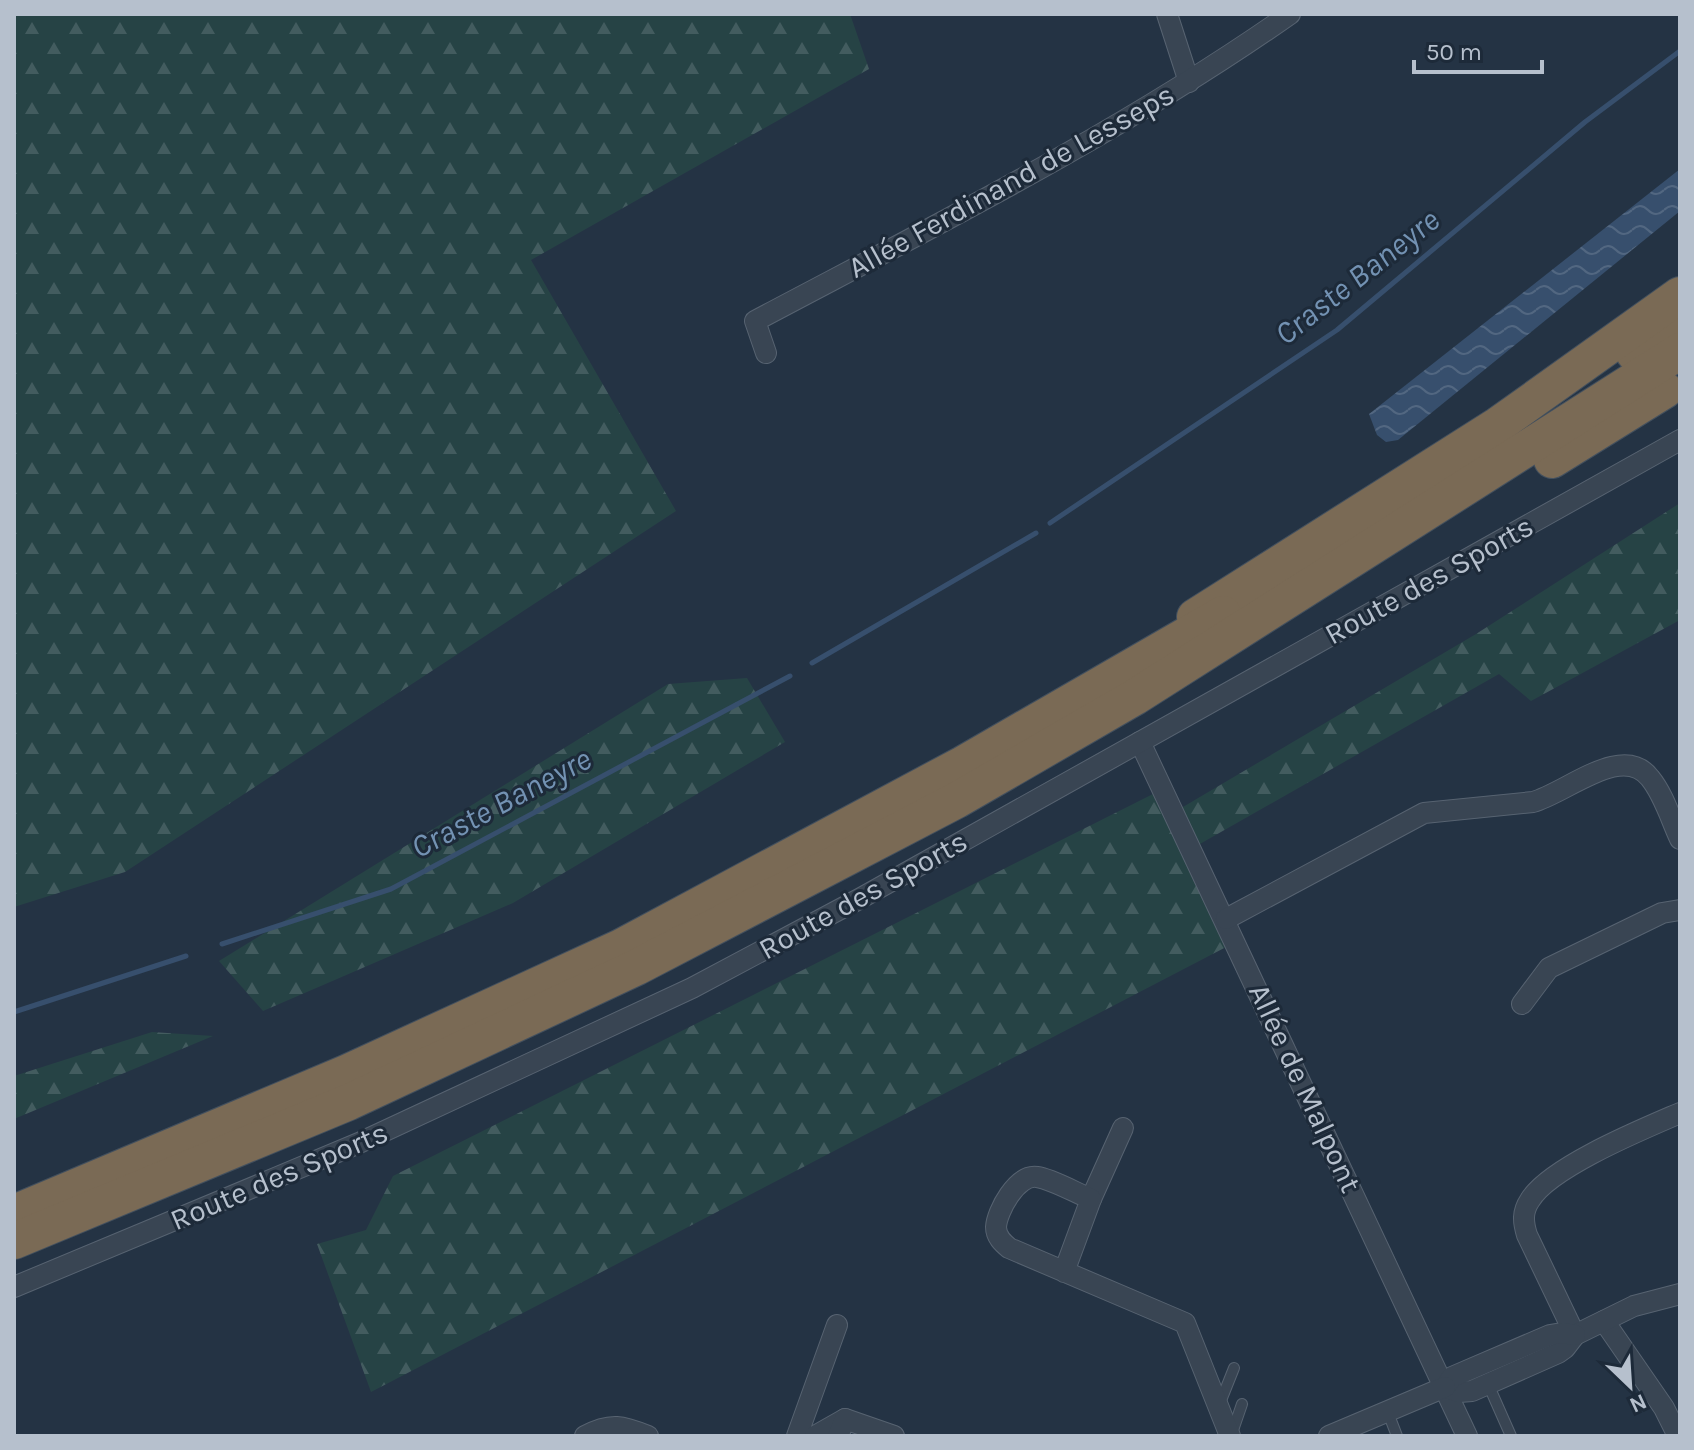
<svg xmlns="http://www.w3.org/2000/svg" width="1694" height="1450" font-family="Karla,sans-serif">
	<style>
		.forest { fill: url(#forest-firs) }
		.water { fill: url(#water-waves) }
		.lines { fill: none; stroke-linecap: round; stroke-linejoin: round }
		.stream { stroke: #374f6d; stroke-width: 5 }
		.lane-casing { stroke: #576371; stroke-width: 12 }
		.street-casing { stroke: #576371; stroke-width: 22 }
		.highway-casing { stroke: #43505e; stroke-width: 38 }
		.lane { stroke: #394553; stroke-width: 10 }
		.street { stroke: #394553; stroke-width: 20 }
		.highway { stroke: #7a6a55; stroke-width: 36 }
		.labels { text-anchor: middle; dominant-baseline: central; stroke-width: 6; stroke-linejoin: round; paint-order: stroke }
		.street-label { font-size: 30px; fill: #b6c0cd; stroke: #1d2a39 }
		.water-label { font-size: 32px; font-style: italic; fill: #7392b3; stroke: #1d2a39 }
	</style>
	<defs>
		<pattern id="forest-firs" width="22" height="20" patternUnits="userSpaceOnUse" patternTransform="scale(2)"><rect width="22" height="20" fill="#264345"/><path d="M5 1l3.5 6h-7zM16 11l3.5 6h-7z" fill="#435c5f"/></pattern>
		<pattern id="water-waves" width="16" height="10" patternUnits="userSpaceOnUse" patternTransform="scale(2)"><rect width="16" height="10" fill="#374f6d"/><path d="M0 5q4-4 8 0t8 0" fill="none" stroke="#526781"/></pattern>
	</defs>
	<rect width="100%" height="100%" fill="#243344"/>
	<g class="forest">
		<path d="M14,14H850L869,69L531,260L676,511L125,872L14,907Z"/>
		<path d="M1680,503V620L1531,701L1499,674L1184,853L1230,945L371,1392L317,1244L366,1230L393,1176L1153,794L1166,817L1476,634Z"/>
		<path d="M747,678L785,742L513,903L263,1011L219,961L668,684Z"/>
		<path d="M152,1032L213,1036L14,1119V1076Z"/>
	</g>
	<path class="water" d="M1680,169V211L1398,440L1386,442L1377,435L1369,414Z"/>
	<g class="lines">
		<g class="stream">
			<path d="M1050,523L1337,330L1585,122L1680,51"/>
			<path d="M812,663L1036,533"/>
			<path d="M222,944L391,889L790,676"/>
			<path d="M14,1012L186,956"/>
		</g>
		<defs>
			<g id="lane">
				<path d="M1488,1384L1511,1436"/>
				<path d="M1220,1403L1234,1368"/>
				<path d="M1387,1410L1397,1436"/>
				<path d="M1232,1433L1242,1404"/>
			</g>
			<g id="street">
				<path d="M1167,14L1189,82"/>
				<path d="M766,353L755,321C936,225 1122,132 1290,14"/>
				<path d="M1140,742L1467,1436"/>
				<path d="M1226,919L1424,813L1533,802C1566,793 1623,742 1650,778C1664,795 1671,820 1680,839"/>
				<path d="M1522,1004L1549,968L1662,913L1680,910"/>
				<path d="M1091,1199L1123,1128"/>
				<path d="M1064,1272L1091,1199C1076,1193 1052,1179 1037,1177C1017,1174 997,1211 996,1227C996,1237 1003,1243 1009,1248L1185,1323L1230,1436"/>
				<path d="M14,1287L359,1143L692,988L861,898L1680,440"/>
				<path d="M1604,1321L1664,1408L1678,1436"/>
				<path d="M1575,1335L1527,1235C1523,1222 1522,1212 1530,1200C1550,1167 1643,1129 1680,1113"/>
				<path d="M1445,1387L1459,1392L1472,1391L1558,1353L1565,1348L1575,1335L1634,1306L1680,1294"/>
				<path d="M1445,1387L1452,1377L1550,1335L1562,1333L1575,1335"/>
				<path d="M585,1436C611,1422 623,1426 648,1436"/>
				<path d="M797,1436L837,1325"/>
				<path d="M815,1436L845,1419"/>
				<path d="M838,1436L845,1419L894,1436"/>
				<path d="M1329,1436L1445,1387"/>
			</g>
			<g id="highway">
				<path d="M1634,353L1680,323"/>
				<path d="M1552,460L1665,390"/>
				<path d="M1195,617L1498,425L1680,295"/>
				<path d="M14,1213L346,1073L621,947L963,764L1223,614"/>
				<path d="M14,1241L349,1102L637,967L957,800L1135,697L1680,351"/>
			</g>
		</defs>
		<use href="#lane" class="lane-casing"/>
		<use href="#street" class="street-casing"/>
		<use href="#highway" class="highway-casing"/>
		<use href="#lane" class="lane"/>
		<use href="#street" class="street"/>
		<use href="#highway" class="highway"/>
	</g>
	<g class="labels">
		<g class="street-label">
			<text transform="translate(1011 181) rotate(-29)">Allée Ferdinand de Lesseps</text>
			<text transform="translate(1429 580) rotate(-29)">Route des Sports</text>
			<text transform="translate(863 895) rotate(-29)">Route des Sports</text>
			<text transform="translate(1305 1088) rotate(65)">Allée de Malpont</text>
			<text transform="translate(279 1176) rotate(-23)">Route des Sports</text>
		</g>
		<g class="water-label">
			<text transform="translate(1357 277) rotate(-38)">Craste Baneyre</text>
			<text transform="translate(501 803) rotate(-28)">Craste Baneyre</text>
		</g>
	</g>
	<rect width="1694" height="1450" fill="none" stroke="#b6c0cd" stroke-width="32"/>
	<g transform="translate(1630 1386) rotate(155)" stroke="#1d2a39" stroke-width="6" paint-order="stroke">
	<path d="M0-6L14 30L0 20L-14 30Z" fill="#b6c0cd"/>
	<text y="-12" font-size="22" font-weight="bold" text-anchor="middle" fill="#b6c0cd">N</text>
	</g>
	<path d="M1414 60v12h128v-12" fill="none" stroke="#b6c0cd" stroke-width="4"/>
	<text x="1426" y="60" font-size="24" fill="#b6c0cd" stroke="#1d2a39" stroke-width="6" paint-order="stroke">50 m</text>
</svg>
